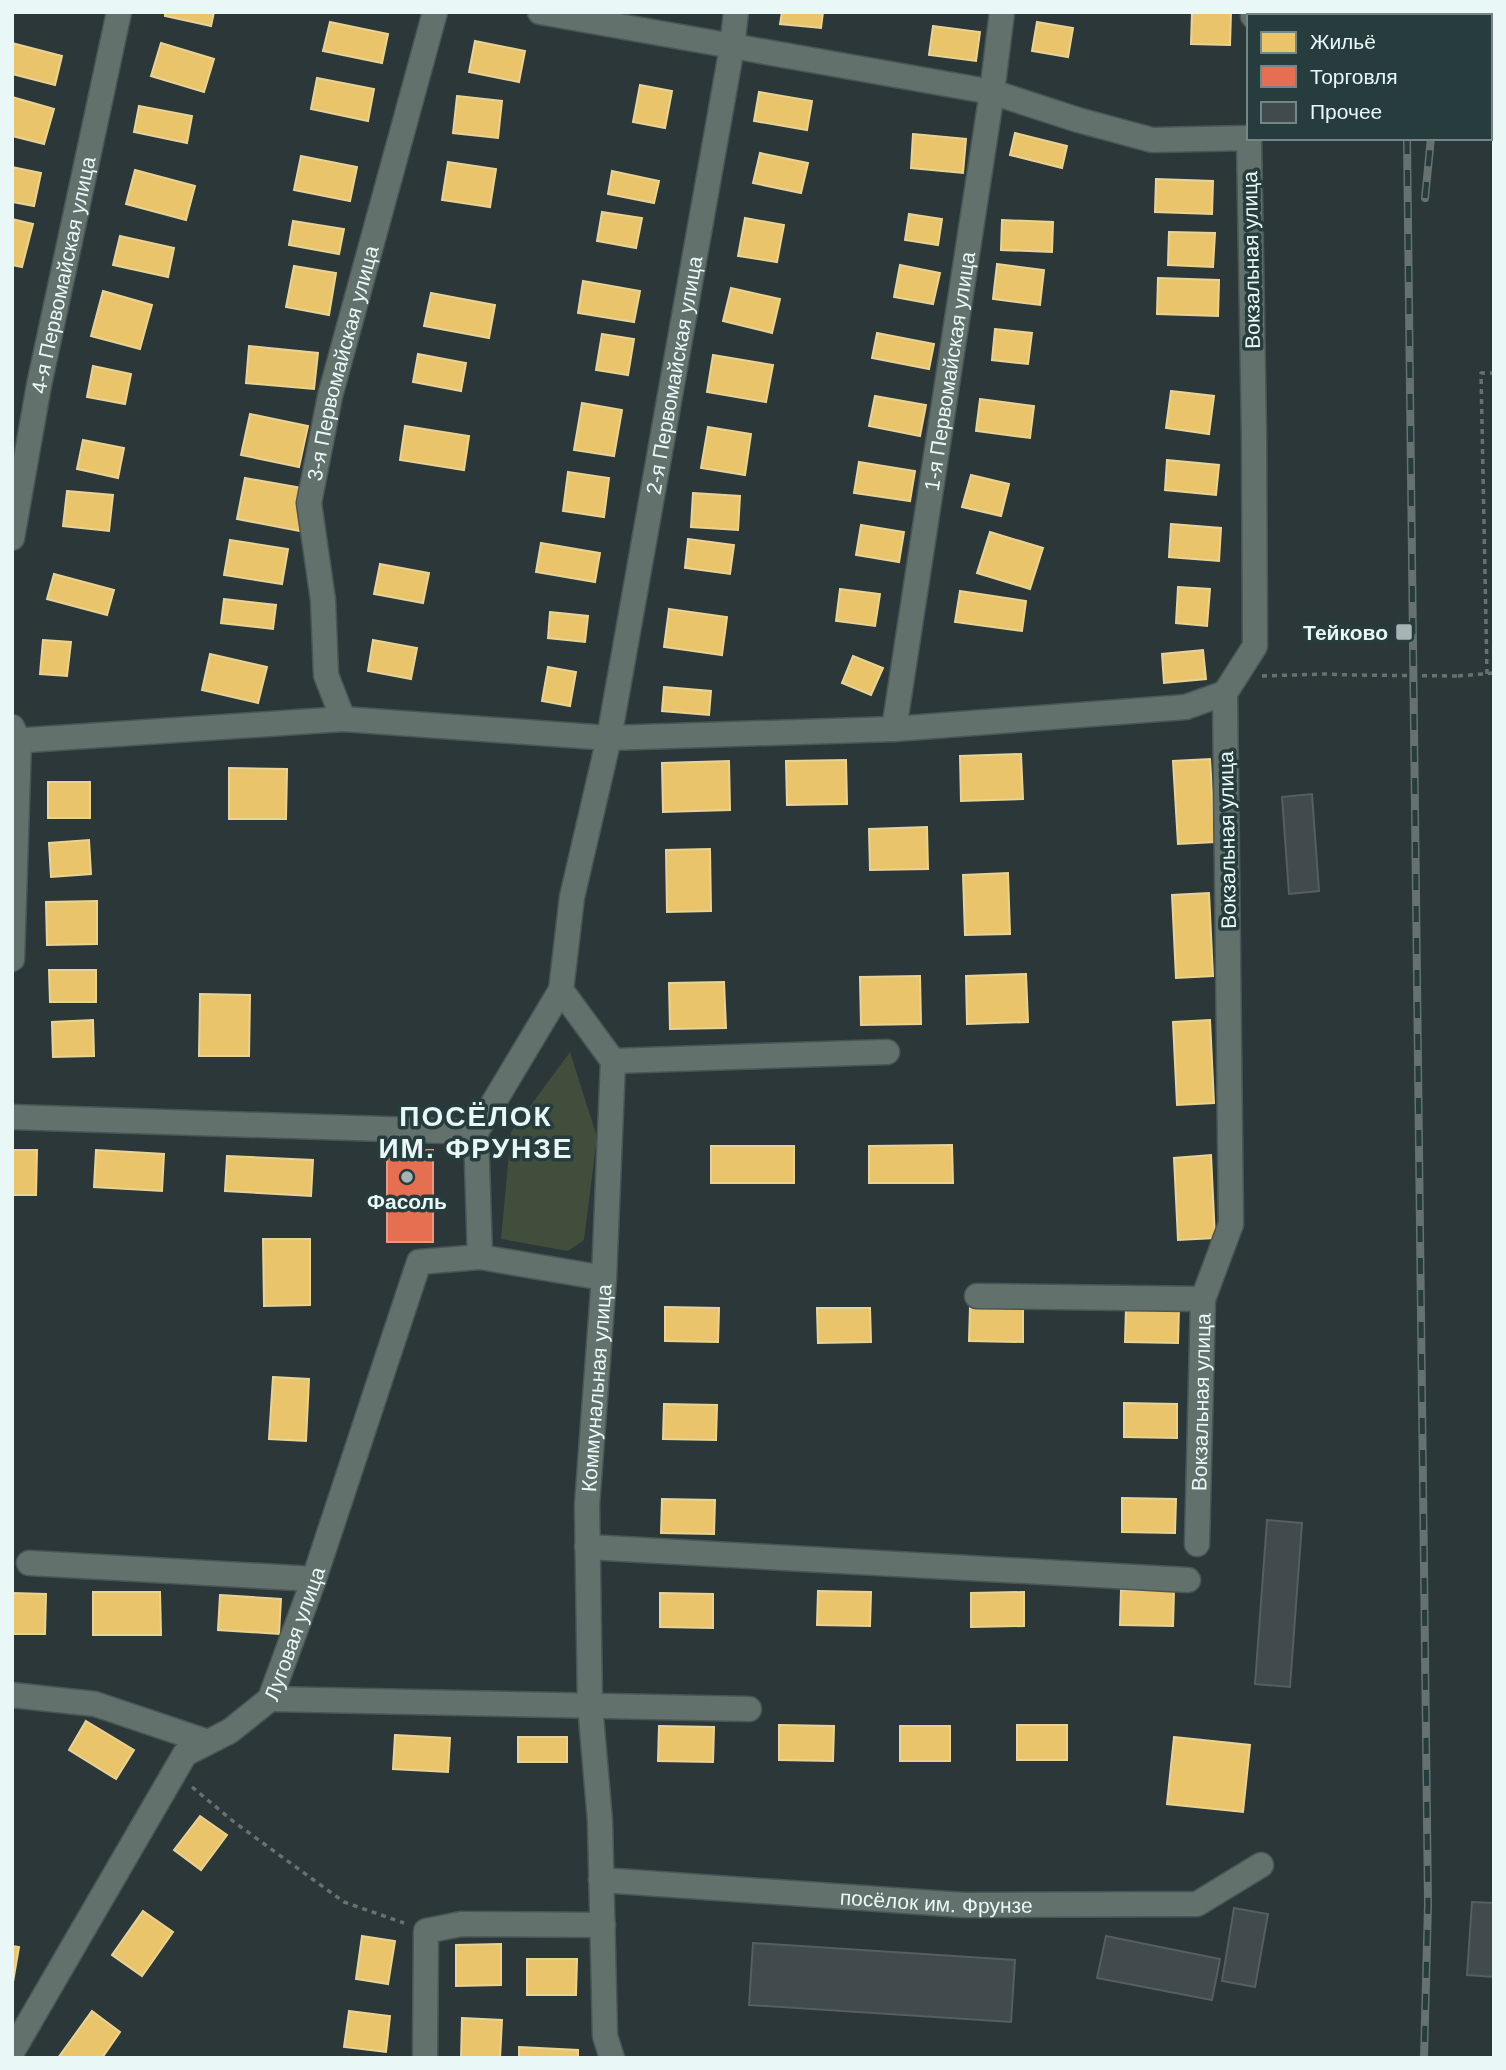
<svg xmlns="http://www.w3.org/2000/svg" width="1506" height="2070" font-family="Arial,sans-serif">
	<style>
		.green { fill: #414e3c }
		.homes { fill: #e9c46a; stroke: #e9d394; stroke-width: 2 }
		.shops { fill: #e76f51; stroke: #e89883; stroke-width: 2 }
		.building { fill: #414a4d; stroke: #555e61; stroke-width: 2 }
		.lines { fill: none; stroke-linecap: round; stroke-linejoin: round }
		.minor-casing { stroke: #4a5556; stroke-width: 27 }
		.path { stroke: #66726f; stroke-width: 3.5; stroke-dasharray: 5 5; stroke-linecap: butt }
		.minor { stroke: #62716b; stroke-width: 24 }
		.rail-casing { stroke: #66726f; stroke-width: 8 }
		.rail { stroke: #263c3d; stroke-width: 5; stroke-dasharray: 16; stroke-linecap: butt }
		.path-bridge { stroke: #66726f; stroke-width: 3.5; stroke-dasharray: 5 5; stroke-linecap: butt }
		.poi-dot { fill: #a7b4b4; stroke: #263c3d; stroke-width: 2.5 }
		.labels { text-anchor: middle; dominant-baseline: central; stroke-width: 7; stroke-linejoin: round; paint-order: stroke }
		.street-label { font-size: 21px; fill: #eaf7f7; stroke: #263c3d }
		.poi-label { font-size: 21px; font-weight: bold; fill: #eaf7f7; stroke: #263c3d; text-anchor: end }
		.district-label { font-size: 28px; font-weight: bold; letter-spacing: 2px; fill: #eaf7f7; stroke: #263c3d }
	</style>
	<rect width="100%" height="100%" fill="#2b3738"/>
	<path class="green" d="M570,1052L597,1137L584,1240L568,1251L501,1239L511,1132Z"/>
	<g class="homes">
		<path d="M165,12H214L211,26L165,16Z"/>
		<path d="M782,12H823L821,28L780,24Z"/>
		<path d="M1192,12H1231L1230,45L1191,44Z"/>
		<path d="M330,22L388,34L382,63L323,51Z"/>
		<path d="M1037,22L1073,28L1068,57L1032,51Z"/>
		<path d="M933,26L980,32L976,61L929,55Z"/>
		<path d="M475,41L525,51L519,82L469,72Z"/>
		<path d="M12,43L62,56L55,85L12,74Z"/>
		<path d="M161,43L214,59L204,92L151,76Z"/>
		<path d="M317,78L374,89L368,121L311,109Z"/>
		<path d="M640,85L672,91L665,128L633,122Z"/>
		<path d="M759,92L812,101L807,130L754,121Z"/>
		<path d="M457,96L502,101L498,138L453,133Z"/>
		<path d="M12,97L54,109L44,144L12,136Z"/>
		<path d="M139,106L192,116L187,143L134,132Z"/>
		<path d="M1015,133L1067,146L1062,168L1010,155Z"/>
		<path d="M913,134L966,139L963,173L911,168Z"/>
		<path d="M760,153L808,163L801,193L753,183Z"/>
		<path d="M301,156L357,167L350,201L294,190Z"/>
		<path d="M448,162L496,169L490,207L442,200Z"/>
		<path d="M12,167L41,173L34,206L12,202Z"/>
		<path d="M135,170L195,186L186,220L126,204Z"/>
		<path d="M612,171L659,181L654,203L608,194Z"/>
		<path d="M1156,179L1213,181L1212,214L1155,212Z"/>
		<path d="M602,212L642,218L636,248L597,241Z"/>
		<path d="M909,214L942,219L938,245L905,240Z"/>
		<path d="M745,218L784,225L777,262L738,256Z"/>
		<path d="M12,219L33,224L22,267L12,265Z"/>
		<path d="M1002,220L1053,222L1052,252L1001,250Z"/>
		<path d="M293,221L344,229L339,254L289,245Z"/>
		<path d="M1169,232L1215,233L1213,267L1168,265Z"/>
		<path d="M120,236L174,248L168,277L113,265Z"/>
		<path d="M997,264L1044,270L1040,305L993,299Z"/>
		<path d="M900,265L940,273L933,304L894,297Z"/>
		<path d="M294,266L336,273L329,315L286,307Z"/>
		<path d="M1158,278L1219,280L1218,316L1157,314Z"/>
		<path d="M583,281L640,291L634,322L578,313Z"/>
		<path d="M731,288L780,299L772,333L723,321Z"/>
		<path d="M103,291L152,305L140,349L91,336Z"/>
		<path d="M431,293L495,305L489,338L424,326Z"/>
		<path d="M995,329L1032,333L1028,364L992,360Z"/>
		<path d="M877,333L934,344L929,369L872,358Z"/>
		<path d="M602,334L634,339L628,375L596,370Z"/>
		<path d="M249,346L318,353L314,389L246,383Z"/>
		<path d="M418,354L466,363L461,391L413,382Z"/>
		<path d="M713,355L773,365L766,402L707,392Z"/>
		<path d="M93,366L131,374L125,404L87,397Z"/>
		<path d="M1171,391L1214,396L1209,434L1166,428Z"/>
		<path d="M875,396L926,405L920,436L869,426Z"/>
		<path d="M980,399L1034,406L1030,438L976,431Z"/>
		<path d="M582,403L622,410L614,456L574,450Z"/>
		<path d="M250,414L308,426L299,467L241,455Z"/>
		<path d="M405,426L469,436L464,470L400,460Z"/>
		<path d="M708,427L751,434L745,475L701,468Z"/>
		<path d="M83,440L124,448L118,478L77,469Z"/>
		<path d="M1167,460L1219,465L1216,495L1165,490Z"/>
		<path d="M859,462L915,471L910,501L854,493Z"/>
		<path d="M568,472L609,478L604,517L563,511Z"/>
		<path d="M971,475L1009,484L1001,516L962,507Z"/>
		<path d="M245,478L308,489L300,531L237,519Z"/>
		<path d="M67,491L113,495L109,531L63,526Z"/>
		<path d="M693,493L740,496L738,530L691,527Z"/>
		<path d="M1171,524L1221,528L1219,561L1169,557Z"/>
		<path d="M861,525L904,532L899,562L856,555Z"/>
		<path d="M990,532L1043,548L1030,589L977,573Z"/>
		<path d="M688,539L734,545L730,574L685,568Z"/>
		<path d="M230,540L288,549L282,584L224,575Z"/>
		<path d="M541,543L600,553L595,582L536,572Z"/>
		<path d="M380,564L429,573L423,603L374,594Z"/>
		<path d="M54,574L114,590L107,615L47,599Z"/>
		<path d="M1178,587L1210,589L1207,626L1176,623Z"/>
		<path d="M840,589L880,594L875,626L836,621Z"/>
		<path d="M960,591L1026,601L1022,631L955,622Z"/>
		<path d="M224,599L276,605L273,629L221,623Z"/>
		<path d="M669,609L727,617L722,655L664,647Z"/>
		<path d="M550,612L588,616L585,642L548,638Z"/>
		<path d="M43,640L71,642L67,676L40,674Z"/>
		<path d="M373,640L417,648L411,679L368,671Z"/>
		<path d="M1203,650L1206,679L1164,683L1162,654Z"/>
		<path d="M210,654L267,667L258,703L202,690Z"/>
		<path d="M853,656L883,668L871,695L842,683Z"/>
		<path d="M548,667L576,672L570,706L542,701Z"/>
		<path d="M664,687L711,691L709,715L662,711Z"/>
		<path d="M1021,754L1023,799L961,801L960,756Z"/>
		<path d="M1210,759L1215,842L1178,844L1173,761Z"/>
		<path d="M846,760L847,804L787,805L786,761Z"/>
		<path d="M729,761L730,810L663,812L662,763Z"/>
		<path d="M229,768L287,769L286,819H229Z"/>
		<rect x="48" y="782" width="42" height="36"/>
		<path d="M927,827L928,869L870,870L869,829Z"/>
		<path d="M89,840L91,874L51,877L49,843Z"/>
		<path d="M710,849L711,911L667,912L666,850Z"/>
		<path d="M1008,873L1010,934L965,935L963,875Z"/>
		<path d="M1209,893L1213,976L1176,978L1172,895Z"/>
		<path d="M97,901V944L47,945L46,902Z"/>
		<path d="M49,970H96V1002H50Z"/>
		<path d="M1026,974L1028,1022L967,1024L966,976Z"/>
		<path d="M920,976L921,1024L861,1025L860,977Z"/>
		<path d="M724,982L726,1028L670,1029L669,983Z"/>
		<path d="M200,994L250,995L249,1056H199Z"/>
		<path d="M93,1020L94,1056L53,1057L52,1022Z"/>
		<path d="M1210,1020L1214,1103L1177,1105L1173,1022Z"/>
		<path d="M952,1145L953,1183H869V1146Z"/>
		<rect x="711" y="1146" width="83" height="37"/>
		<path d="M12,1150H37L36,1195H12Z"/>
		<path d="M96,1150L164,1154L162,1191L94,1187Z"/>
		<path d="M1211,1155L1215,1238L1178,1240L1174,1158Z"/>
		<path d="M227,1156L313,1160L311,1196L225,1191Z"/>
		<path d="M263,1239H310V1305L264,1306Z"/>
		<path d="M665,1307L719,1308L718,1342L665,1341Z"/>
		<path d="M970,1307L1023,1308V1342L969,1341Z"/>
		<path d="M1126,1307L1179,1308L1178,1343L1125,1342Z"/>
		<path d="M817,1308H870L871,1342L818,1343Z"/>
		<path d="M273,1377L309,1379L306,1441L269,1439Z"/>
		<path d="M1124,1403L1177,1404V1438L1124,1437Z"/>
		<path d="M664,1404L717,1405L716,1440L663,1439Z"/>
		<path d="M1122,1498L1176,1499L1175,1533L1122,1532Z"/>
		<path d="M662,1499L715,1500L714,1534L661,1533Z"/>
		<path d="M1121,1590L1174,1591L1173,1626L1120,1625Z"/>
		<path d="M818,1591L871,1592L870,1626L817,1625Z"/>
		<path d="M93,1592H160L161,1635H93Z"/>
		<path d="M1024,1592V1626L971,1627V1593Z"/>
		<path d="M12,1593L46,1594L45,1634H12Z"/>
		<path d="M660,1593L713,1594V1628L660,1627Z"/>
		<path d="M220,1595L281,1599L279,1634L218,1630Z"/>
		<path d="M86,1721L134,1750L116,1779L69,1750Z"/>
		<path d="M779,1725L834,1726L833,1761L779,1760Z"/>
		<rect x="1017" y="1725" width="50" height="35"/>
		<path d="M659,1726L714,1727L713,1762L658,1761Z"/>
		<rect x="900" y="1726" width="50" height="35"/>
		<path d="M395,1735L450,1738L448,1772L393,1769Z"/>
		<rect x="518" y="1737" width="49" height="25"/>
		<path d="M1174,1737L1250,1745L1243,1812L1167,1804Z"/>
		<path d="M200,1816L227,1835L201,1870L174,1850Z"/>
		<path d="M143,1911L173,1932L142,1976L112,1955Z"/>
		<path d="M362,1936L395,1941L388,1984L356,1979Z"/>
		<path d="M501,1944V1985L456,1986V1945Z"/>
		<path d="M12,1946L19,1947L13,1982H12Z"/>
		<path d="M527,1959H577L576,1995H527Z"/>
		<path d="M92,2011L120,2032L102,2058H58Z"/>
		<path d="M349,2011L390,2016L386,2052L344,2047Z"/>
		<path d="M462,2018L502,2020L500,2058H461Z"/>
		<path d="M519,2047L578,2050V2058H519Z"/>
	</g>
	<rect class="shops" x="387" y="1150" width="46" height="92"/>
	<g class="building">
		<path d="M1312,794L1319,891L1289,894L1282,797Z"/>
		<path d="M1267,1520L1302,1523L1290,1687L1255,1684Z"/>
		<path d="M1472,1902L1494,1903V1977L1467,1975Z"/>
		<path d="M1234,1908L1268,1914L1255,1987L1222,1981Z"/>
		<path d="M1106,1936L1220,1959L1212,2000L1097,1978Z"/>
		<path d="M753,1943L1015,1960L1011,2022L749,2005Z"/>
	</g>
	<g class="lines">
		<defs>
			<g id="minor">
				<path d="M540,12L992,92L1078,120L1152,140L1249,138"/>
				<path d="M1253,16V12"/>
				<path id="s1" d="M12,538L39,385L119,12"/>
				<path id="s2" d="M343,719L326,675L323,600L309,503L330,396L435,12"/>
				<path id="s3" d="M894,729L992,92L1002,12"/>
				<path d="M12,741L343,719L609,738L894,729L1186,707L1225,693"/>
				<path d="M12,959L19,741L12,727"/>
				<path d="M613,1061L887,1052"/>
				<path d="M12,1117L476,1132"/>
				<path d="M480,1257L476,1132L561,990"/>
				<path d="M977,1296L1203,1299"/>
				<path id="s4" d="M1197,1544L1203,1299L1231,1224L1225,693L1255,646L1254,436L1249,138"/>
				<path d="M587,1547L1188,1580"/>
				<path d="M29,1563L314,1579"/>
				<path d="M12,1695L95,1704L208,1742"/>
				<path d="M270,1699L749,1709"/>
				<path id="s5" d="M601,1880L964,1905L1197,1904L1261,1865"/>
				<path id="s6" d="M12,2052L185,1754L230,1731L270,1699L314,1579L419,1262L480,1257L604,1278"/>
				<path d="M425,2058L426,1931L461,1924L603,1925"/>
				<path id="s7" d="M612,2058L605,2036L600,1821L590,1705L587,1505L604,1278L613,1061L561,990L572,897L609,738L732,47L736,12"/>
			</g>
		</defs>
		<use href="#minor" class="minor-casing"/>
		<g class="path">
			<path d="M1487,674L1481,373H1494"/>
			<path d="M1262,676L1325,674L1352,675"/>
			<path d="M1458,676L1494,673"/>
			<path d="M192,1787L234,1822L344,1902L404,1923"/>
		</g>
		<use href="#minor" class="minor"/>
		<defs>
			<g id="rail">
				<path d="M1407,16V12"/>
				<path d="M1441,16L1442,12"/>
				<path d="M1407,138L1428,1904L1424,2058"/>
				<path d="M1425,198L1431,138"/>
			</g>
		</defs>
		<use href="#rail" class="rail-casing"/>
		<use href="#rail" class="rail"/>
		<path class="path-bridge" d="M1352,675L1458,676"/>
	</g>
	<g class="poi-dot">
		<rect x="1395" y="623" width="18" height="18" rx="3.5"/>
		<circle cx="407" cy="1177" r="7"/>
	</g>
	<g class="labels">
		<g class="street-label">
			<text transform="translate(1251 260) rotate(-91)">Вокзальная улица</text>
			<text stroke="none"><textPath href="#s1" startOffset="268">4-я Первомайская улица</textPath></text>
			<text stroke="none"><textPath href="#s2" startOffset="364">3-я Первомайская улица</textPath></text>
			<text stroke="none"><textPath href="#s3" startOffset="362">1-я Первомайская улица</textPath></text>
			<text stroke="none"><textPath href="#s7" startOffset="1713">2-я Первомайская улица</textPath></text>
			<text transform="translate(1227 840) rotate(-91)">Вокзальная улица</text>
			<text stroke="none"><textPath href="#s7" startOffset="672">Коммунальная улица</textPath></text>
			<text stroke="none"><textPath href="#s4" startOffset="142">Вокзальная улица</textPath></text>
			<text stroke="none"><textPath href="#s6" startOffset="516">Луговая улица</textPath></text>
			<text stroke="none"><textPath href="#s5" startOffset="336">посёлок им. Фрунзе</textPath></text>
		</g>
		<g class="poi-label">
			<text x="1388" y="632">Тейково</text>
			<text x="407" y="1201" text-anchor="middle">Фасоль</text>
		</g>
		<g class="district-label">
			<text x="476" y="1116">ПОСЁЛОК<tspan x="476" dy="32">ИМ. ФРУНЗЕ</tspan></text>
		</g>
	</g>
	<rect width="1506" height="2070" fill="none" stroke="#eaf7f7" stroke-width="28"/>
	<rect x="1247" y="14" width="245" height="126" fill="#263c3d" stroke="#748787" stroke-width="2"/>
	<rect x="1261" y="32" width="35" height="21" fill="#e9c46a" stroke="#748787" stroke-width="2"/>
	<text x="1310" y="49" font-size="21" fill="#eaf7f7">Жильё</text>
	<rect x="1261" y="66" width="35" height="21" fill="#e76f51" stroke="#748787" stroke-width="2"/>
	<text x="1310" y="84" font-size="21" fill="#eaf7f7">Торговля</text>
	<rect x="1261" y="102" width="35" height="21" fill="#414a4d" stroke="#748787" stroke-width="2"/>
	<text x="1310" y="119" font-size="21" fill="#eaf7f7">Прочее</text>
</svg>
